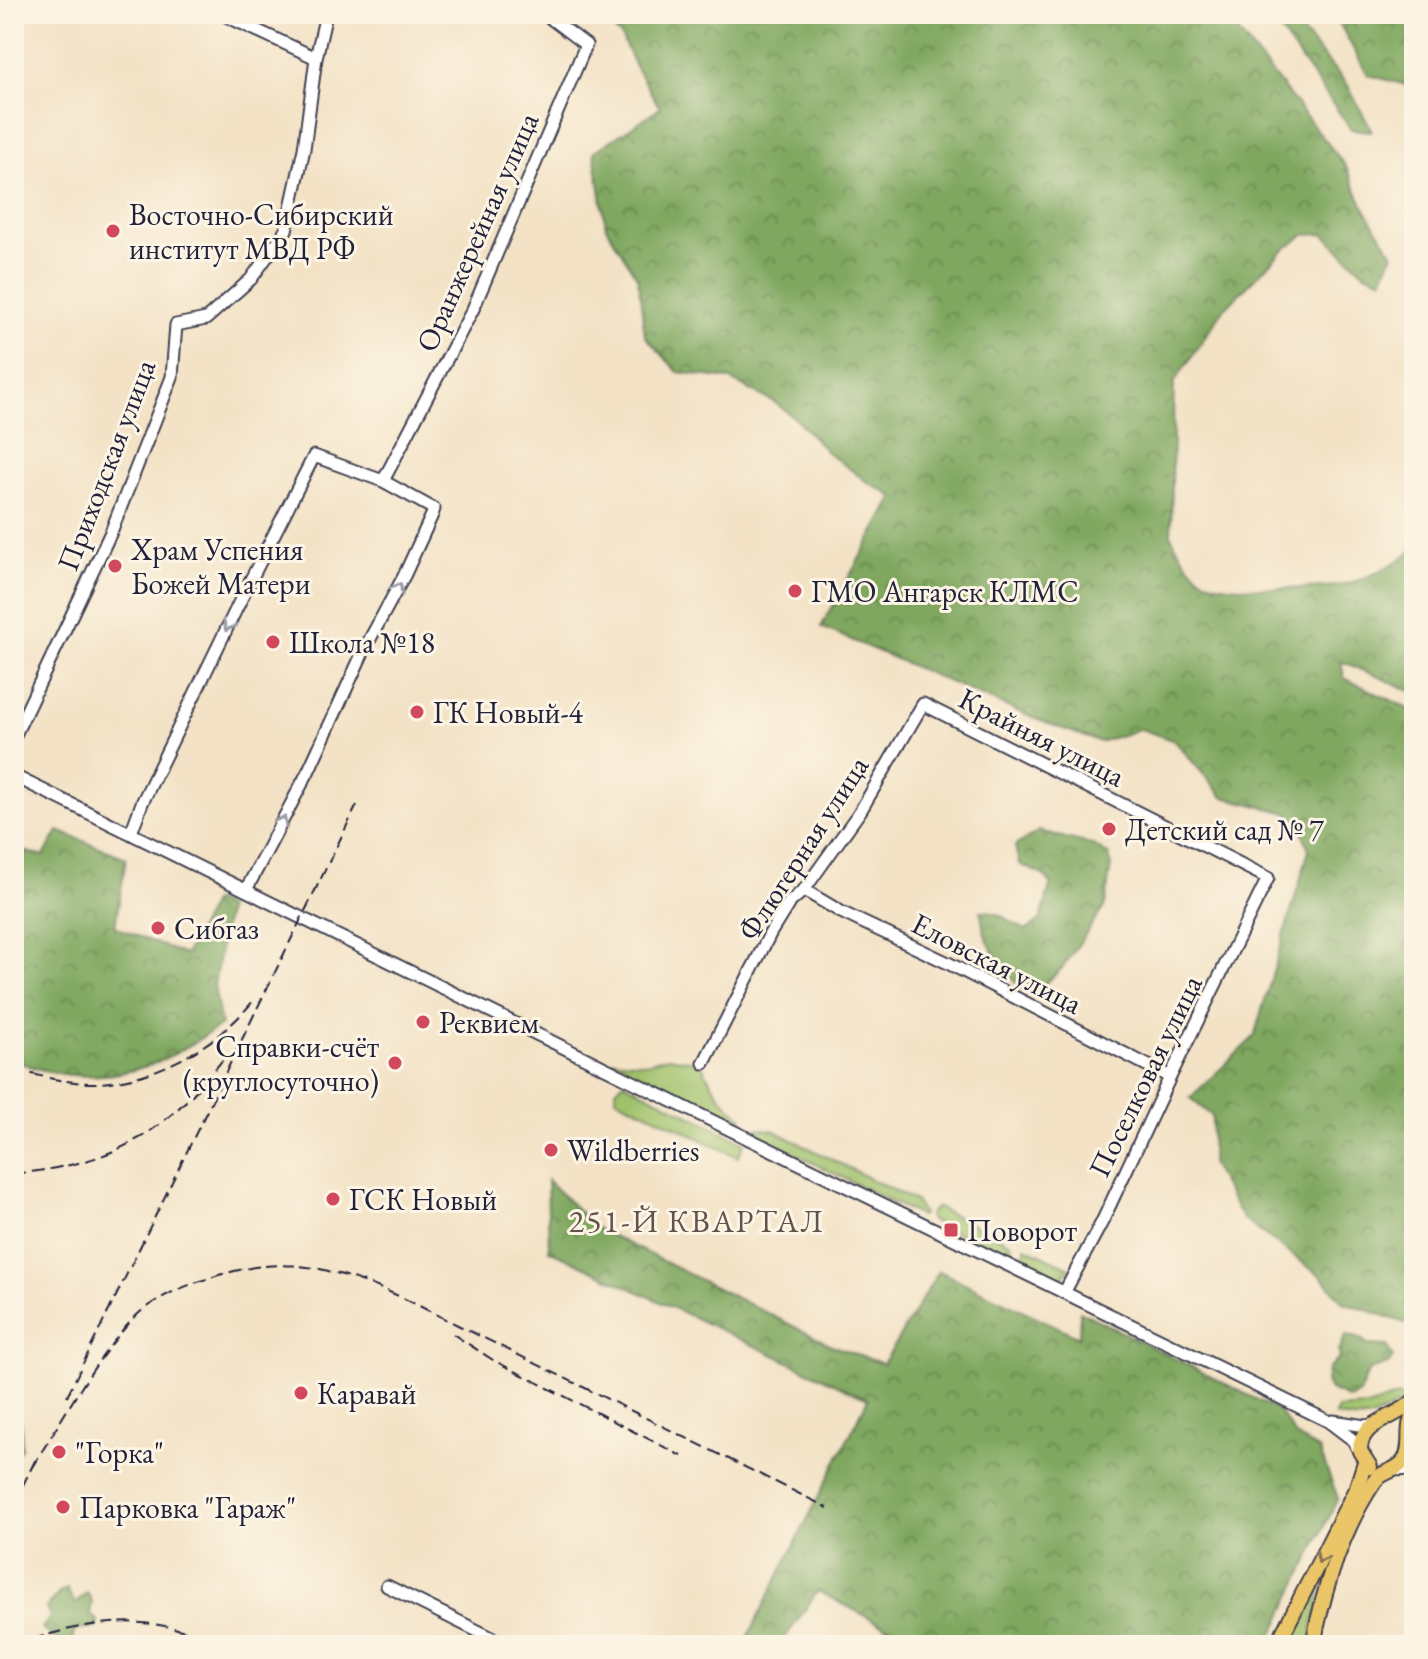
<svg xmlns="http://www.w3.org/2000/svg" width="1428" height="1659" font-family="'EB Garamond',serif">
	<style>
		.green { fill: #9fc16a; stroke: #607252; stroke-width: 2 }
		.forest { fill: url(#forest-crowns); stroke: #50644c; stroke-width: 2 }
		.lines { fill: none; stroke-linecap: round; stroke-linejoin: round }
		.minor-casing { stroke: #413f50; stroke-width: 15 }
		.major-casing { stroke: #413f50; stroke-width: 18 }
		.minor { stroke: #fff; stroke-width: 11 }
		.major { stroke: #ebc669; stroke-width: 14 }
		.rail { stroke: #22223b; stroke-width: 2; stroke-dasharray: 12 6; stroke-linecap: butt }
		.oneway { stroke: #9c9ca7 }
		.oneway2 { stroke: #867452 }
		.poi-dot { fill: #d1495b; stroke: #fcf5e5; stroke-width: 3 }
		.labels { text-anchor: middle; dominant-baseline: central; stroke-width: 6; stroke-linejoin: round; paint-order: stroke }
		.poi-label { font-size: 30px; fill: #22223b; stroke: #fcf5e5; text-anchor: start }
		.street-label { font-size: 30px; fill: #22223b; stroke: #fcf5e5 }
		.neighbourhood-label { font-size: 32px; letter-spacing: 2px; fill: #64534c; stroke: #fcf5e5 }
	</style>
	<defs>
		<pattern id="forest-crowns" width="20" height="18" patternUnits="userSpaceOnUse" patternTransform="scale(2)"><rect width="20" height="18" fill="#7fa75e"/><path d="M2 6a3 3 0 1 1 6 0M12 15a3 3 0 1 1 6 0" fill="none" stroke="#68884f"/></pattern>
	</defs>
	<rect width="100%" height="100%" fill="#fcf5e5"/>
	<filter id="ink" filterUnits="userSpaceOnUse"><feTurbulence type="fractalNoise" baseFrequency=".0125" numOctaves="2"/><feDisplacementMap in="SourceGraphic" scale="16" xChannelSelector="R" yChannelSelector="G"/><feConvolveMatrix kernelMatrix="1 2 1 2 8 2 1 2 1" color-interpolation-filters="sRGB"/></filter>
	<filter id="wash" filterUnits="userSpaceOnUse"><feTurbulence type="fractalNoise" baseFrequency=".006" numOctaves="4" result="noise"/><feDisplacementMap in="SourceGraphic" scale="32" xChannelSelector="R" yChannelSelector="G"/><feGaussianBlur stdDeviation="1.8" result="paint"/><feColorMatrix in="noise" values="0 0 0 0 0 0 0 0 0 0 0 0 0 0 0 0 0 1.4 0 .05"/><feComposite in="paint" operator="in"/></filter>
	<g filter="url(#wash)">
		<rect width="100%" height="100%" fill="#f3e2c5"/>
		<g class="green">
			<path d="M668,1057L701,1063C711,1085 723,1104 743,1118L741,1126L613,1064V1060L646,1063Z"/>
			<path d="M624,1082L745,1143L738,1157L616,1098V1089Z"/>
			<path d="M758,1128L775,1131L915,1201L923,1214L920,1216L763,1138L756,1131Z"/>
			<path d="M936,1207L1011,1243L1014,1261L930,1220L929,1214Z"/>
			<path d="M1025,1247L1070,1268L1060,1281L1024,1265L1021,1257L1025,1253Z"/>
			<path d="M1398,1396L1406,1400C1378,1416 1368,1426 1335,1415L1338,1409L1367,1407Z"/>
			<path d="M1327,1563L1309,1645H1287Z"/>
		</g>
		<g class="forest">
			<path d="M597,14H1224L1345,165L1366,211L1393,254L1382,280L1363,272L1324,234L1304,235L1282,251L1224,309L1174,383L1171,536C1179,551 1190,571 1206,580C1226,591 1316,589 1342,585C1362,582 1399,562 1414,549V692L1341,661L1344,678L1414,711V1326L1343,1302L1322,1277L1243,1219L1211,1164L1212,1116L1190,1098L1254,1037L1309,850L1302,831L1288,813L1223,797L1175,741L1141,729L1100,742L1038,720L821,627L894,497L866,481L827,452L796,419L774,402L729,379L678,372L645,336L638,279L606,227L594,152L660,108L636,68L621,36Z"/>
			<path d="M1268,14H1287L1347,84L1372,131L1351,129Z"/>
			<path d="M1334,14H1414V87L1368,75Z"/>
			<path d="M58,831L126,858L115,927L185,955L213,901L227,909L214,986L221,1025C205,1035 189,1047 172,1055C122,1081 65,1082 14,1060V849L44,856Z"/>
			<path d="M1039,831L1093,845L1109,855L1111,864L1105,906L1063,967L1038,991H1023C1003,969 981,941 981,911C997,909 1011,924 1027,930L1041,919L1051,883L1043,875L1019,864L1015,846Z"/>
			<path d="M547,1180L596,1228L831,1345L883,1364L939,1271L1079,1337L1080,1311L1278,1410L1296,1436L1319,1450L1338,1498L1268,1645H921L818,1591L780,1645H760L747,1639L868,1399L549,1250Z"/>
			<path d="M1346,1335L1361,1339L1369,1345L1387,1346L1393,1357L1389,1364L1369,1370L1359,1394L1349,1399L1330,1390L1326,1382L1328,1369L1340,1358L1339,1351Z"/>
			<path d="M14,1416L21,1420L22,1447L14,1458Z"/>
			<path d="M67,1589L75,1604L87,1593L92,1601L90,1614L98,1621L97,1627L77,1629L73,1635L74,1645C63,1645 50,1637 42,1628L50,1617L46,1608L59,1593Z"/>
		</g>
	</g>
	<g filter="url(#ink)">
		<g class="lines">
			<defs>
				<g id="minor">
					<path d="M222,14L316,58"/>
					<path d="M383,481L473,309L586,45L545,14"/>
					<path d="M14,737L111,532L172,377L176,325L206,319L251,279L286,230L304,149L316,58L326,14"/>
					<path d="M14,776L749,1139L1328,1421L1353,1440L1361,1455"/>
					<path d="M131,833L142,803L242,597L314,456L383,481L434,509L432,515L404,576L364,650L308,772L246,890"/>
					<path d="M804,890L841,912L948,963L1170,1077"/>
					<path d="M704,1063L771,932L789,903L804,890L861,810L923,704L1268,878L1170,1077L1102,1222L1064,1293"/>
					<path d="M1333,1421L1365,1426L1375,1424"/>
					<path d="M1392,1470L1414,1469"/>
					<path d="M387,1586L506,1645"/>
					<path d="M14,1644L16,1645"/>
				</g>
				<g id="major">
					<path d="M1370,1467L1360,1451C1359,1421 1394,1420 1414,1401"/>
					<path d="M1277,1645L1357,1487L1365,1462"/>
					<path d="M1313,1645C1324,1588 1341,1531 1374,1482C1381,1471 1396,1472 1404,1461C1414,1447 1405,1429 1414,1413"/>
				</g>
			</defs>
			<use href="#minor" class="minor-casing"/>
			<use href="#major" class="major-casing"/>
			<use href="#minor" class="minor"/>
			<use href="#major" class="major"/>
			<g class="rail">
				<path d="M14,1069C42,1077 70,1084 99,1083C157,1080 218,1045 253,1001"/>
				<path d="M14,1174C116,1163 162,1136 225,1057"/>
				<path d="M453,1334L493,1360L682,1456"/>
				<path d="M67,1396L357,805"/>
				<path d="M32,1467C65,1416 94,1359 136,1316C151,1301 175,1290 195,1283C278,1253 322,1263 401,1297L828,1508"/>
				<path d="M14,1503L37,1457"/>
				<path d="M15,1645C89,1620 148,1610 221,1645"/>
			</g>
		</g>
		<defs><path id="oneway-chevron" d="M-2-3.5L2.5 0L-2 3.5" fill="none" stroke-width="1.6" stroke-linecap="round" stroke-linejoin="round" transform="scale(2)"/></defs>
		<g class="oneway">
			<use href="#oneway-chevron" transform="translate(398 588) rotate(-61)"/>
			<use href="#oneway-chevron" transform="translate(228 626) rotate(116)"/>
			<use href="#oneway-chevron" transform="translate(282 821) rotate(-62)"/>
		</g>
		<use class="oneway2" href="#oneway-chevron" transform="translate(1321 1558) rotate(117)"/>
	</g>
	<g class="poi-dot">
		<circle cx="113" cy="231" r="8"/>
		<circle cx="115" cy="566" r="8"/>
		<circle cx="795" cy="591" r="8"/>
		<circle cx="273" cy="642" r="8"/>
		<circle cx="417" cy="712" r="8"/>
		<circle cx="1109" cy="829" r="8"/>
		<circle cx="158" cy="928" r="8"/>
		<circle cx="423" cy="1022" r="8"/>
		<circle cx="395" cy="1063" r="8"/>
		<circle cx="551" cy="1150" r="8"/>
		<circle cx="333" cy="1199" r="8"/>
		<rect x="943" y="1222" width="16" height="16" rx="4"/>
		<circle cx="301" cy="1393" r="8"/>
		<circle cx="59" cy="1452" r="8"/>
		<circle cx="63" cy="1507" r="8"/>
	</g>
	<g class="labels">
		<g class="poi-label">
			<text x="129" y="214">Восточно-Сибирский<tspan x="129" dy="34">институт МВД РФ</tspan></text>
			<text x="131" y="549">Храм Успения<tspan x="131" dy="34">Божей Матери</tspan></text>
			<text x="811" y="591">ГМО Ангарск КЛМС</text>
			<text x="289" y="642">Школа №18</text>
			<text x="433" y="712">ГК Новый-4</text>
			<text x="1125" y="829">Детский сад № 7</text>
			<text x="174" y="928">Сибгаз</text>
			<text x="439" y="1022">Реквием</text>
			<text x="379" y="1046" text-anchor="end">Справки-счёт<tspan x="379" dy="34">(круглосуточно)</tspan></text>
			<text x="567" y="1150">Wildberries</text>
			<text x="349" y="1199">ГСК Новый</text>
			<text x="967" y="1230">Поворот</text>
			<text x="317" y="1393">Каравай</text>
			<text x="75" y="1452">"Горка"</text>
			<text x="79" y="1507">Парковка "Гараж"</text>
		</g>
		<g class="street-label">
			<text transform="translate(477 232) rotate(-66)">Оранжерейная улица</text>
			<text transform="translate(106 465) rotate(-69)">Приходская улица</text>
			<text transform="translate(1042 737) rotate(27)">Крайняя улица</text>
			<text transform="translate(803 848) rotate(-57)">Флюгерная улица</text>
			<text transform="translate(997 963) rotate(27)">Еловская улица</text>
			<text transform="translate(1145 1076) rotate(-64)">Поселковая улица</text>
		</g>
		<g class="neighbourhood-label">
			<text x="697" y="1221">251-Й КВАРТАЛ</text>
		</g>
	</g>
	<rect width="1428" height="1659" fill="none" stroke="#fcf5e5" stroke-width="48"/>
</svg>
